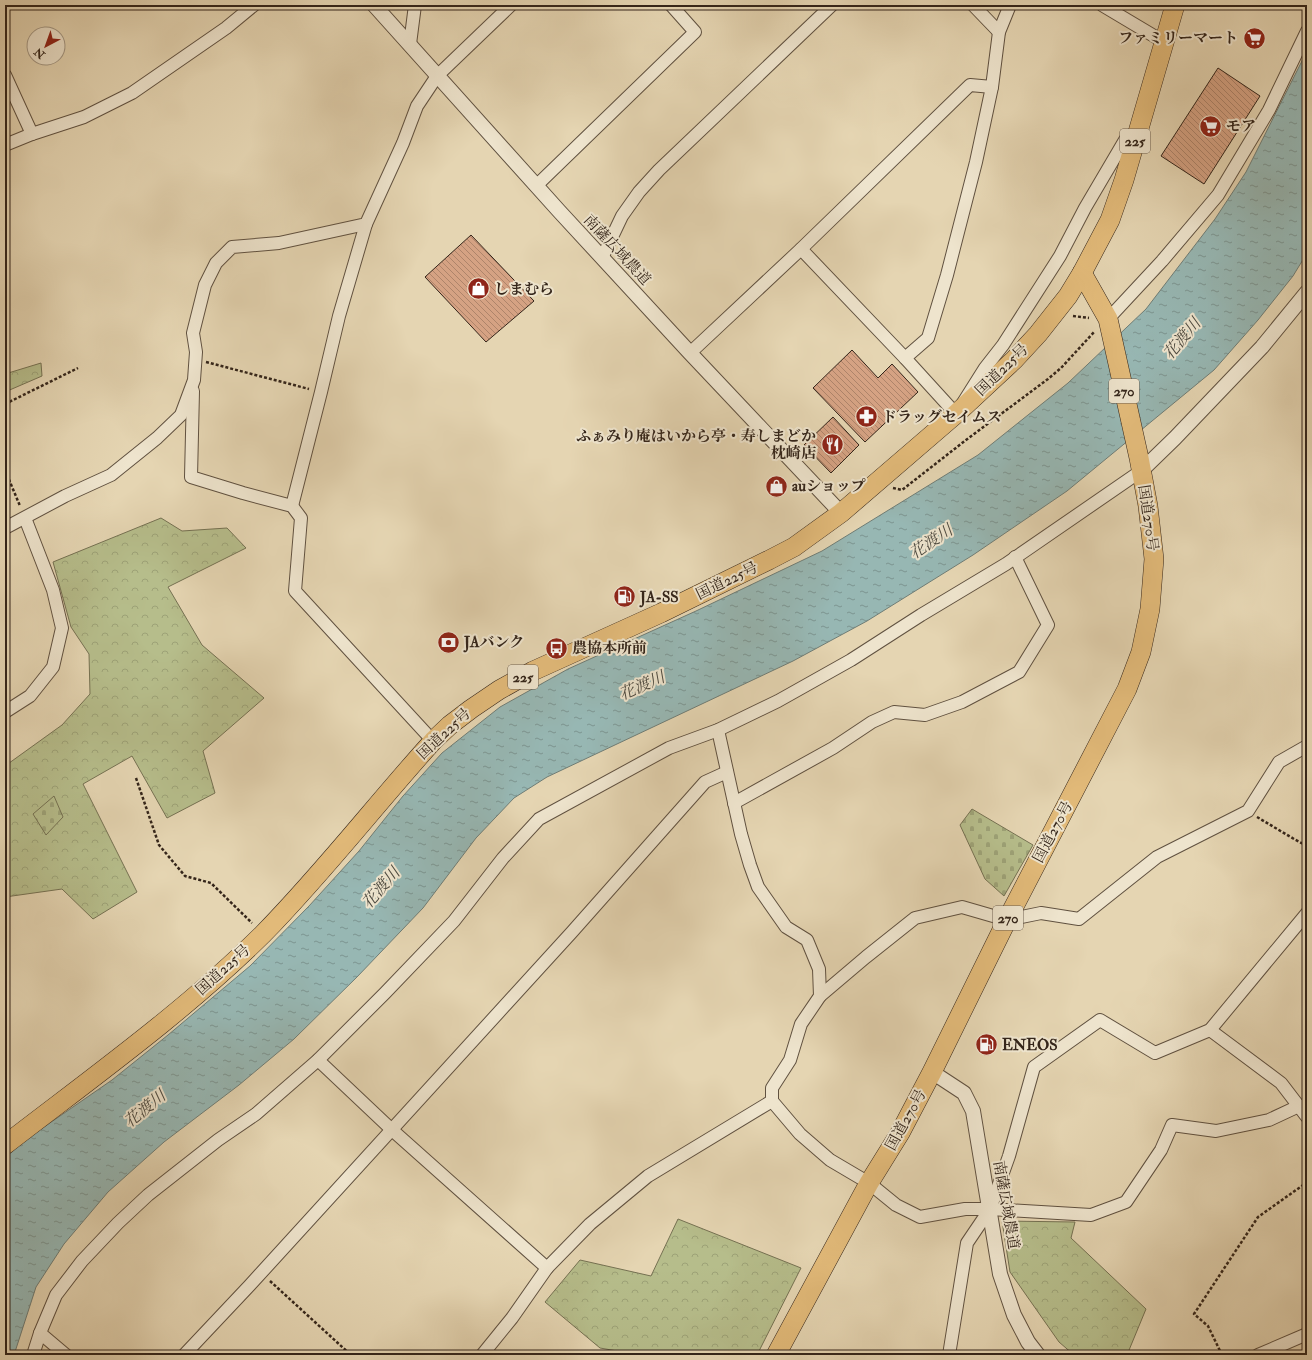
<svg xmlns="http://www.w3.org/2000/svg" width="1312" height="1360" font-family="'IM FELL Double Pica','Noto Serif JP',serif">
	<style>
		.forest { fill: url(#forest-crowns); stroke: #757152 }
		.cemetery { fill: url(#cemetery-stones); stroke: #757152 }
		.water { fill: url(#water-ripples); stroke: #6f7d76 }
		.building { fill: url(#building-back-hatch); stroke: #34251a }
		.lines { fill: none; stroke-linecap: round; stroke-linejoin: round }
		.minor-casing { stroke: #605140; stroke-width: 14 }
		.tertiary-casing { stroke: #605140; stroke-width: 16 }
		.trunk-casing { stroke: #34251a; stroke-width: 20 }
		.path { stroke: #34251a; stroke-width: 2.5; stroke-dasharray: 3 2; stroke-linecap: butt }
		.minor { stroke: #eee4cd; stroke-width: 12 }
		.tertiary { stroke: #eee4cd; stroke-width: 14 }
		.trunk { stroke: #e2ba79; stroke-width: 19 }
		.labels { text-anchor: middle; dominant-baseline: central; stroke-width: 4; stroke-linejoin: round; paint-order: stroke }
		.shield { fill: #eee4cd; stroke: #6c5e50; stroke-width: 1 }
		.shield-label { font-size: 14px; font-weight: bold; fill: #34251a }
		.poi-label { font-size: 15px; font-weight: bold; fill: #34251a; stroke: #eee4cd; text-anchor: start }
		.street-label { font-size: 15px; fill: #34251a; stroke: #eee4cd }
		.water-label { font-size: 16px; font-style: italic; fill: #4d4a40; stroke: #eee4cd }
	</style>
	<defs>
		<pattern id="forest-crowns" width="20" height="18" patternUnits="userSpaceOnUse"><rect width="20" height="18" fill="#b6bd8b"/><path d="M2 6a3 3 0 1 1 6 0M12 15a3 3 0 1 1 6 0" fill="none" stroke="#9da277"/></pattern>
		<pattern id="cemetery-stones" width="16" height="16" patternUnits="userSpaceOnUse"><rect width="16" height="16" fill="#b6bd8b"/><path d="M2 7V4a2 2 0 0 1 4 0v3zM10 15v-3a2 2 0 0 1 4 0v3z" fill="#9da277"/></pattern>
		<pattern id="water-ripples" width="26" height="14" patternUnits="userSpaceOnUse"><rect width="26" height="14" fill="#97b7b3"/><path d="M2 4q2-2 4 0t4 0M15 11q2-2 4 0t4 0" fill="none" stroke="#7c9591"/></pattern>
		<pattern id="building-back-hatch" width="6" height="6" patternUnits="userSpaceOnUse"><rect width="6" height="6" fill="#d5a283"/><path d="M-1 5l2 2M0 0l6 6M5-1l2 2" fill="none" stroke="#ae846a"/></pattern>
	</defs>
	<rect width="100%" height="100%" fill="#e5d5b2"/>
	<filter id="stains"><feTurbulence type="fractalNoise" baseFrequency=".005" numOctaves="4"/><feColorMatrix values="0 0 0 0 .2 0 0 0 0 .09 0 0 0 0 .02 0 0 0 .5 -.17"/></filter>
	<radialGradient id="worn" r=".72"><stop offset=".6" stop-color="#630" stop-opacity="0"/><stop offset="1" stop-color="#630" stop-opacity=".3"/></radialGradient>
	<g class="forest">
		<path d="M41,363L42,376L5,392V374Z"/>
		<path d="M161,518L182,531L227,528L246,548L168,587L202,645L264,698L203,751L215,793L167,818L132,756L83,784L137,892L93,919L62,889L5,897V766L62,725L90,694L89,654L71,627L53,562Z"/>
		<path d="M678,1219L801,1268L757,1355H640L600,1348L545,1302L580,1260L651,1276Z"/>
		<path d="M1002,1221L1075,1222L1071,1238L1146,1309L1127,1355H1074L1059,1342L1010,1272Z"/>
	</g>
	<g class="cemetery">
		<path d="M54,796L63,817L46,835L33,814Z"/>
		<path d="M972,809L1033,845L1004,896L985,879L960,825Z"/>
	</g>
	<path class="water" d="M1307,51V253L1293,276L1258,320L1214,370L1067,491L973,555L867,621L793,661L547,777L514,798L476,838L423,908L357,977L294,1039L239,1085L164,1142L108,1192L64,1244L36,1287L14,1355H5V1154L112,1080L168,1035L250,966L309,906L359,851L403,796L442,753L500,707L568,669L696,611L822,551L978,455L1068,383L1146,309L1215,219L1246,172Z"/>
	<g class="building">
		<path d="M1218,68L1260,96L1204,184L1161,156Z"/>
		<path d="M471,235L534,301L486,342L425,277Z"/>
		<path d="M852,350L878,378L892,364L918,392L865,442L813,388Z"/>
		<path d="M833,417L859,445L831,473L804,445Z"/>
	</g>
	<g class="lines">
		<defs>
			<g id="minor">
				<path d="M973,5L999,32"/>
				<path d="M1102,5L1164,42"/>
				<path d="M410,44L415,5"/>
				<path d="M5,75L32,134"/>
				<path d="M5,145L32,134L84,117L132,93L226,28L254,5"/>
				<path d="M536,186L695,32L671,5"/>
				<path d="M801,249L905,358L956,414L985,368L1003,345L1060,256L1085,208L1125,140L1138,131"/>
				<path d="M602,258L622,216L639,192L659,170L832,5"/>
				<path d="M1108,319L1162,261L1218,195L1269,110L1307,31"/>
				<path d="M690,353L801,249L970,85L992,87"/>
				<path d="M905,358L928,338L947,275L976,162L992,87L999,32L1010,5"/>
				<path d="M193,391L191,477L243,493L292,506L301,518L295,591L433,741"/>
				<path d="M292,506L321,392L339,316L366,224"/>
				<path d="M5,528L65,496L111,475L157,438L181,415L194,380L196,352L193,333L205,285L216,263L232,247L279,243L366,224L403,143L417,106L437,76L511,5"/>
				<path d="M5,712L30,696L53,667L62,628L53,590L25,518"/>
				<path d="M718,730L741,834L750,865L758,887L786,927L807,940L819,969L820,996L801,1024L790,1060L772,1088V1101L800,1134L830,1160L869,1183L896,1205L920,1217L965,1209H990L1091,1215L1126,1202L1161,1150L1172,1125L1216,1131L1269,1120L1299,1106"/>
				<path d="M734,803L833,748L872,722L894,712L925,715L962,702L1019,672L1048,625L1015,557"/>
				<path d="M820,996L866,957L915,918L962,907L1007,920L1041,913L1079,919L1157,857L1248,811L1279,762L1307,746"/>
				<path d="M1210,1030L1281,1083L1307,1117"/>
				<path d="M318,1060L391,1129L547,1268"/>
				<path d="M33,1355L40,1333"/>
				<path d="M66,1355L40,1333L56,1295L82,1261L118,1223L148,1195L218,1140L256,1114L318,1060L385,993L454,921L503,858L539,819L669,748L718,730L778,701L851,660L921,615L1006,564L1141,471"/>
				<path d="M184,1355L250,1285L572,932L705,782L727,772"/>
				<path d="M482,1355L512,1318L547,1268L590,1224L648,1176L772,1101"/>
				<path d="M949,1355L967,1243L990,1209L1009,1156L1034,1067L1100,1020L1155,1053L1210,1030L1307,913"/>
				<path d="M1258,1355L1307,1334"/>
			</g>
			<g id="tertiary">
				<path d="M374,5L559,211L690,353L841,513"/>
				<path d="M1141,471L1175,438L1262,347L1307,292"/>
				<path d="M932,1072L964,1093L973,1111L1000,1274L1014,1315L1028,1342L1038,1355"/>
			</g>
			<g id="trunk">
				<path d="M5,1145C93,1077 184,1012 263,934C323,873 376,804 433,741L450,725L471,709L499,690L533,671L661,613L769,560L794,547L841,513L956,414L1014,360L1038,334L1068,296L1082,273L1110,220L1124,180L1175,5"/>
				<path d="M776,1355L869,1183L900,1133L932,1072L1007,920L1127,689L1141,652L1150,609L1154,559L1148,506L1139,458L1108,319L1082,273"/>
			</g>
		</defs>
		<use href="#minor" class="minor-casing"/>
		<use href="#tertiary" class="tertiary-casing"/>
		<use href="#trunk" class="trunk-casing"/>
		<g class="path">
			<path d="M1073,316L1089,318"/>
			<path d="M206,362L309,389"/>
			<path d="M5,404L78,368"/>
			<path d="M5,470L20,506"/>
			<path d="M893,488L902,490L966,440L1048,379L1061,368L1095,331"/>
			<path d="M136,778L159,845L185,876L211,883L252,923"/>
			<path d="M1257,817L1294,839L1307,846"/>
			<path d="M270,1281L351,1355"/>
			<path d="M1222,1355L1208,1326L1194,1314L1258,1217L1306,1183L1307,1179"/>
		</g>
		<use href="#minor" class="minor"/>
		<use href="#tertiary" class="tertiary"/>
		<use href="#trunk" class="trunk"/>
	</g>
	<defs>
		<symbol id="supermarket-disc" viewBox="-11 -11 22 22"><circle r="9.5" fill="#8f2418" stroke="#eee4cd"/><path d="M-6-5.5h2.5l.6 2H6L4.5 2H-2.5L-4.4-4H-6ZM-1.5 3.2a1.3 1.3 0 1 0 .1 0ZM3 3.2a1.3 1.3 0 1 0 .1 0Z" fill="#fff"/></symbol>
		<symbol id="shop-disc" viewBox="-11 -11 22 22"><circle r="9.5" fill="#8f2418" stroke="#eee4cd"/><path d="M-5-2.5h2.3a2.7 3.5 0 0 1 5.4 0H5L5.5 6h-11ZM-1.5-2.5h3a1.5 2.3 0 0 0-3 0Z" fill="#fff"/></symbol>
		<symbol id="pharmacy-disc" viewBox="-11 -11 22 22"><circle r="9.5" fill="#8f2418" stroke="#eee4cd"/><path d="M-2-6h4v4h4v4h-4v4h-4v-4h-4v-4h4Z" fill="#fff"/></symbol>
		<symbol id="restaurant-disc" viewBox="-11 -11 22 22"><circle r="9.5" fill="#8f2418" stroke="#eee4cd"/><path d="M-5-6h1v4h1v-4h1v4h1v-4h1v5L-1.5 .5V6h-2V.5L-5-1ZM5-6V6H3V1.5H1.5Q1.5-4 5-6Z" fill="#fff"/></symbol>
		<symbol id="fuel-disc" viewBox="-11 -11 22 22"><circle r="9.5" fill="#8f2418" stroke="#eee4cd"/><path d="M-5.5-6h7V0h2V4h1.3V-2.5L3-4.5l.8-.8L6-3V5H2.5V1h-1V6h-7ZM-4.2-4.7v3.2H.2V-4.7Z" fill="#fff"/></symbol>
		<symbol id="bank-disc" viewBox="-11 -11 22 22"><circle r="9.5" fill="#8f2418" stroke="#eee4cd"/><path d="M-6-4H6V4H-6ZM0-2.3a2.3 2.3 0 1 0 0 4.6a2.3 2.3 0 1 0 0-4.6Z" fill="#fff"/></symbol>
		<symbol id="bus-disc" viewBox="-11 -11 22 22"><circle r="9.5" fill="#8f2418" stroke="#eee4cd"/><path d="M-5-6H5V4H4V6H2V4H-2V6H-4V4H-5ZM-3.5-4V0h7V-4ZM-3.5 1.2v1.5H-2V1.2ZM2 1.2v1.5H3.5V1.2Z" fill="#fff"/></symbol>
	</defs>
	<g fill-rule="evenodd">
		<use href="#supermarket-disc" x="1242" y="26" width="25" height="25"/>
		<use href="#supermarket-disc" x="1198" y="114" width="25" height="25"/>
		<use href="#shop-disc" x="466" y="276" width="25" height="25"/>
		<use href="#pharmacy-disc" x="854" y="404" width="25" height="25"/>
		<use href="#restaurant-disc" x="820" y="432" width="25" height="25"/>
		<use href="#shop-disc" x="764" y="474" width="25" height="25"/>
		<use href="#fuel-disc" x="612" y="584" width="25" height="25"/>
		<use href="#bank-disc" x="436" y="630" width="25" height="25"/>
		<use href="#bus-disc" x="544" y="636" width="25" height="25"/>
		<use href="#fuel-disc" x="974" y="1032" width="25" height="25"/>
	</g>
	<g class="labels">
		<g class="shield">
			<rect x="1120" y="129" width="30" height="24" rx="3"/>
			<rect x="1109" y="379" width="30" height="24" rx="3"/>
			<rect x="508" y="665" width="30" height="24" rx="3"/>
			<rect x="993" y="906" width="30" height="24" rx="3"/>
		</g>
		<g class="shield-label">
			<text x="1135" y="141">225</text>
			<text x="1124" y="391">270</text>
			<text x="523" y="677">225</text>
			<text x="1008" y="918">270</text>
		</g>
		<g class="poi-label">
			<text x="1238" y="38" text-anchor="end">ファミリーマート</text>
			<text x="1226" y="126">モア</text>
			<text x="494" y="289">しまむら</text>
			<text x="882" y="417">ドラッグセイムス</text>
			<text x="816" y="436" text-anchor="end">ふぁみり庵はいから亭・寿しまどか<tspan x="816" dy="17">枕崎店</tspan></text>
			<text x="792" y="486">auショップ</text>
			<text x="640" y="597">JA-SS</text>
			<text x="464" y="642">JAバンク</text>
			<text x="572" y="648">農協本所前</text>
			<text x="1002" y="1045">ENEOS</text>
		</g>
		<g class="street-label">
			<text transform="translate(617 250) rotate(47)">南薩広域農道</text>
			<text transform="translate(1002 370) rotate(-44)">国道225号</text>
			<text transform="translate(1148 518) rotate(82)">国道270号</text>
			<text transform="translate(727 581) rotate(-26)">国道225号</text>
			<text transform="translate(444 734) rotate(-43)">国道225号</text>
			<text transform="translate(1053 832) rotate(-62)">国道270号</text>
			<text transform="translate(223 970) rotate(-42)">国道225号</text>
			<text transform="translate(906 1120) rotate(-61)">国道270号</text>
			<text transform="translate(1006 1205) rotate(80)">南薩広域農道</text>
		</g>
		<g class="water-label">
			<text transform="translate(1182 339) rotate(-50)">花渡川</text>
			<text transform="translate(931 542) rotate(-34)">花渡川</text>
			<text transform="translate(642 686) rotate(-24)">花渡川</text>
			<text transform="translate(381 888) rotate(-49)">花渡川</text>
			<text transform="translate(145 1109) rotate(-39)">花渡川</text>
		</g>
	</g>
	<rect width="1312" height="1360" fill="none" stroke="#e5d5b2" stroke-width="20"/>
	<rect x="6" y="6" width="1300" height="1348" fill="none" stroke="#34251a" stroke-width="2"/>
	<rect x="10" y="10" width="1292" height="1340" fill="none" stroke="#34251a"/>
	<g transform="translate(46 46) rotate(221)"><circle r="19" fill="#eee4cd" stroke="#a49885"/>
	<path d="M0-3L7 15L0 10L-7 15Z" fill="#8f2418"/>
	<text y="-6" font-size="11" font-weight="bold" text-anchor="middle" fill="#34251a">N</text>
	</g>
	<rect width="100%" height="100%" filter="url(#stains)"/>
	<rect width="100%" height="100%" fill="url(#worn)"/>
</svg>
